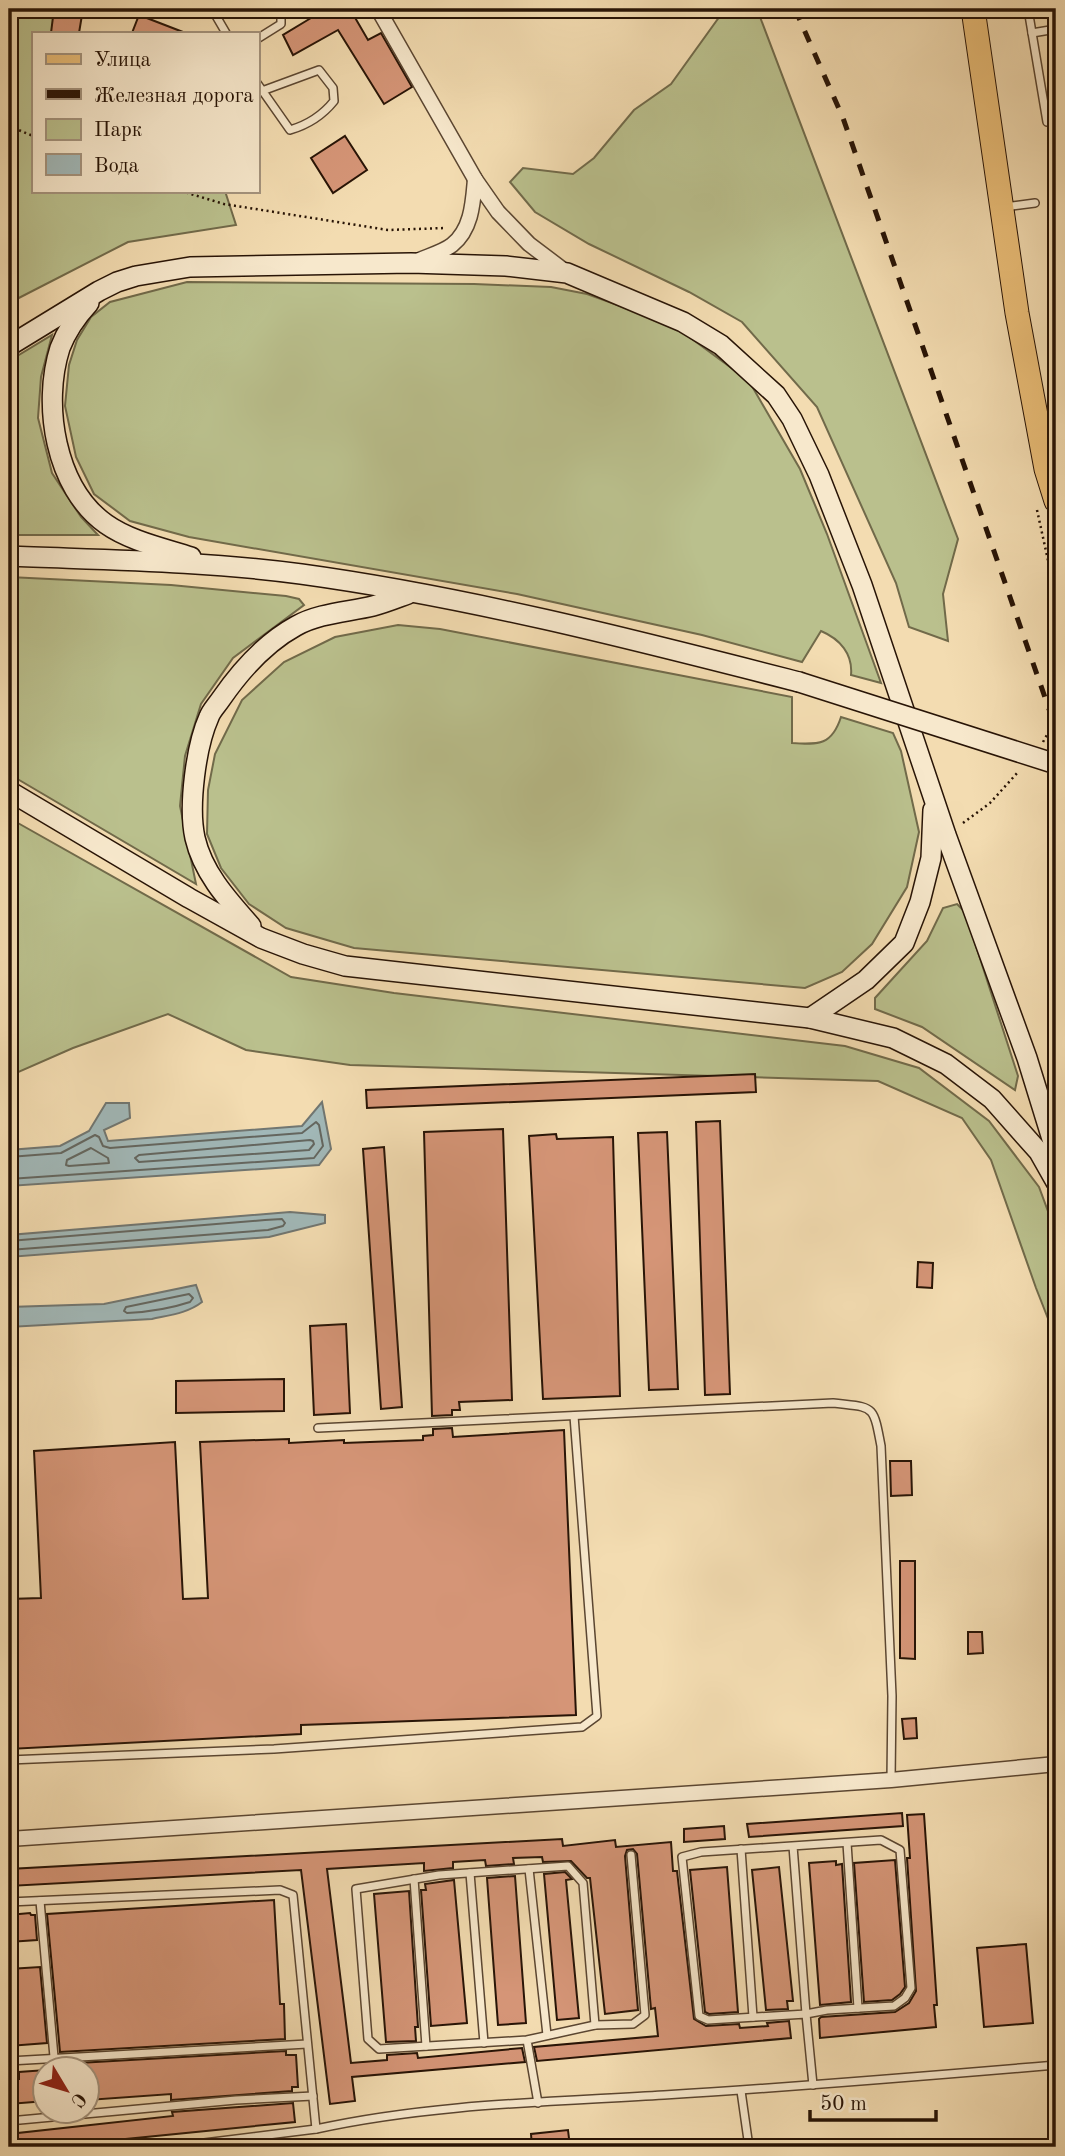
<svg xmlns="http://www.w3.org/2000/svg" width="1065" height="2156" font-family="'Old Standard TT',serif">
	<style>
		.green { fill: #bac08d; stroke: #716a4a; stroke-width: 2 }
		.water { fill: #a1b8b8; stroke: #717671; stroke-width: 2 }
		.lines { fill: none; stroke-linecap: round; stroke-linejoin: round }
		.shore { stroke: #64665f; stroke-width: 2 }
		.building { fill: #d59577; stroke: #281406; stroke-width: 2 }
		.lane-casing { stroke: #5b4631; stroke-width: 10 }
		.street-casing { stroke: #5b4631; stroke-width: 17 }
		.secondary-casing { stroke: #281406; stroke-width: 22 }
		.primary-casing { stroke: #281406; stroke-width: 25 }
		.path { stroke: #281406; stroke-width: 2.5; stroke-dasharray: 2 3.5; stroke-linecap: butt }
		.lane { stroke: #f7e8cc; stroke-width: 7 }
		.street { stroke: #f7e8cc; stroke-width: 14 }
		.secondary { stroke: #f7e8cc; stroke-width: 19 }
		.primary { stroke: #eabe78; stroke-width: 23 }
		.rail { stroke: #281406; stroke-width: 5; stroke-dasharray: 12 12; stroke-linecap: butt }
		.secondary-bridge-casing { stroke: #281406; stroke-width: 22; stroke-linecap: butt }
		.secondary-bridge { stroke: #f7e8cc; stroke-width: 19 }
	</style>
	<rect width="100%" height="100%" fill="#f3dcb1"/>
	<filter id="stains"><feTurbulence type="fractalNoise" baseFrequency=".00286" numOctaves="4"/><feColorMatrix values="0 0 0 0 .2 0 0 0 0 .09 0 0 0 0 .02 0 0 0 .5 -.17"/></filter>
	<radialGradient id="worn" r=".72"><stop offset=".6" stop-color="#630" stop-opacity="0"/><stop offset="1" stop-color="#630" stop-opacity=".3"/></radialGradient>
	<g class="green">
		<path d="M9,9H55L52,33H33V191H225L236,225L128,242L9,303Z"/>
		<path d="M725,9H757L958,539L943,594L948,641L909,627L896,583L817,407L742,322L689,292L589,244L535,212L510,182L523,168L573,174L594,158L634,110L671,84Z"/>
		<path d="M187,282L474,284L551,287L587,294L673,325L749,381L800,469L827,534L881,683L851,675C853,654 840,639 821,631L802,662L702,635L517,594L189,537L130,521L94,494L76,457L65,406L69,365L77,340L91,317L110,302Z"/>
		<path d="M52,335L41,377L38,418L52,473L81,517L98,535H9V361Z"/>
		<path d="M9,577L171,585L286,596L299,599L304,605L233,658L201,704L185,756L180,806L196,884L9,774Z"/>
		<path d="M398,625L440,629L792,697V743C819,745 832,745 841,717L893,733L901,751L919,832L907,887L872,944L842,972L805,988L354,948L286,928L249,904L221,868L207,834L208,790L215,754L242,700L284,662L335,637Z"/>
		<path d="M9,818L291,977L394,993L845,1046L919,1068L989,1121L1039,1187L1056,1233V1339L1036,1288L991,1160L962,1118L878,1081L350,1065L246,1050L168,1014L73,1048L14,1074L9,1071Z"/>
		<path d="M957,904L965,912L1018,1076L1015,1090L922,1027L875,1009V998L927,941L943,908Z"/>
	</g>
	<g class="water">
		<path d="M322,1102L331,1149L319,1165L9,1186V1150L60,1146L89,1131L106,1103H129L130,1118L104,1130L108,1141L302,1126Z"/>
		<path d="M290,1212L325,1215V1223L269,1237L9,1257V1235Z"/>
		<path d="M196,1285L202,1302C188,1313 170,1315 152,1319L9,1327V1307L104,1304Z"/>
	</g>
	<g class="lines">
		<g class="shore">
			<path d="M310,1140L313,1141L314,1144L309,1150L139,1162L135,1158L139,1155Z"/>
			<path d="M91,1148L108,1158L109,1163L69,1166L66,1165L67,1160Z"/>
			<path d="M9,1157L61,1153L95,1135L99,1137L103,1146L110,1148L302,1133L316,1122L319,1125L323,1146L314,1158L9,1179"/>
			<path d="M9,1241L265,1220L282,1219L285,1223L283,1226L268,1230L9,1250"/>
			<path d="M189,1294L193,1298L190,1302C169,1309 149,1312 127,1313L124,1311L126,1307Z"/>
		</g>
	</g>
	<g class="building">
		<path d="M54,9H83L79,33H51Z"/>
		<path d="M306,9H350L368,40L381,33L412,87L384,104L338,30L293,55L283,35L311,18Z"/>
		<path d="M139,15L183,32V33H132Z"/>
		<path d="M345,136L367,170L333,193L311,158Z"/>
		<path d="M755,1074L756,1092L367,1108L366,1090Z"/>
		<path d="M720,1121L730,1394L705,1395L696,1122Z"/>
		<path d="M503,1129L512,1400L459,1402L460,1410H452V1415L432,1416L424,1132Z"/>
		<path d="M667,1132L678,1389L649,1390L638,1133Z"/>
		<path d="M556,1134L557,1139L613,1137L620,1396L543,1399L529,1136Z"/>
		<path d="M384,1147L402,1407L381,1409L363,1149Z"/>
		<path d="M918,1262L933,1263L932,1288L917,1287Z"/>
		<path d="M346,1324L350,1413L314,1415L310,1326Z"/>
		<path d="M284,1379V1411L176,1413V1381Z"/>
		<path d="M452,1428L453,1437L564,1430L576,1715L301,1725V1734L9,1749V1599L41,1598L34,1451L175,1442L183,1599L208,1598L200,1442L289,1439V1443L344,1440V1443L423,1440V1436L433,1435V1429Z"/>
		<path d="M890,1461H911L912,1495L891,1496Z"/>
		<path d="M900,1561H915V1659L900,1658Z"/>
		<path d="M968,1632H982L983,1653L968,1654Z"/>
		<path d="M916,1718L917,1738L904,1739L902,1719Z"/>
		<path d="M902,1813L903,1826L749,1837L747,1824Z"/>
		<path d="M924,1814L937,2005H934L936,2027L820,2038L819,2019L821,2017L895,2012L909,2003L916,1991L907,1858H910L907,1815Z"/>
		<path d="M724,1826L725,1839L684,1842V1829Z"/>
		<path d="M562,1839L563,1846L615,1840L616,1847L671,1842L673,1871H677L694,2019L706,2026L739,2024L740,2028L768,2026L767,2023L789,2021L791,2038L537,2061L534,2047L658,2036L655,2008L651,2009L637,1854L633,1849L627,1850L625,1856L638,2010L605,2014L590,1878H587L571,1861L543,1862L542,1857L513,1858L514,1864L486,1866L485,1860L453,1862V1868L424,1871V1863L327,1869L351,2063L387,2060V2055L417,2053L418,2058L522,2048L525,2062L352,2077L355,2101L330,2104L301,1870L9,1886V1869Z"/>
		<path d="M895,1860L905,1987L900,1994L892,2000L864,2002L854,1863Z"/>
		<path d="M836,1861V1865L842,1864L851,2002L820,2005L809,1863Z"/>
		<path d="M727,1867L738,2012L709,2014L705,2012L690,1870Z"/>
		<path d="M779,1867L793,2001H787L788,2009L766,2010L752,1870Z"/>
		<path d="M565,1872L572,1879L566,1880L579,2018L557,2020L544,1874Z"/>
		<path d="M515,1876L526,2023L498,2025L487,1878Z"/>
		<path d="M454,1880L467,2023L431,2026L421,1890H426L425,1884Z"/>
		<path d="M409,1891L418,2027H415L416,2041L386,2042L374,1894Z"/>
		<path d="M274,1900L280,2004H284L285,2039L60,2052L47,1914Z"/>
		<path d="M30,1913L31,1915H35L37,1940L9,1942V1915Z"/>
		<path d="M1026,1944L1033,2023L984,2027L977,1948Z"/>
		<path d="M40,1967L47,2043L9,2046V1969Z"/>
		<path d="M286,2051V2055H296L298,2087H292V2091L171,2100V2094L88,2100V2068H61V2064Z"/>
		<path d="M46,2070V2101L9,2104V2079H19V2072Z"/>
		<path d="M293,2103L295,2122L56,2146V2147H9V2134L173,2116L172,2112Z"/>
		<path d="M568,2130L570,2147H532L531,2134Z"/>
	</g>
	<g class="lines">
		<defs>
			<g id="lane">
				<path d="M212,9L226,33"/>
				<path d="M1028,9L1047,122L1056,120"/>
				<path d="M1032,33L1056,29"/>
				<path d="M257,39L281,24V9"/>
				<path d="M257,83L290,130C307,125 322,116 334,101L333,88L319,70L262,91"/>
				<path d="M1004,207L1035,203"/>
				<path d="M318,1428L833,1403C874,1408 873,1403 881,1446L892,1696L891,1780"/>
				<path d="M9,1760L274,1749L582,1727L597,1716L574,1416"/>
				<path d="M847,1843L858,2008"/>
				<path d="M793,1846L806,2014L708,2020L699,2016L682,1857L701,1852L881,1840L900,1850L911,1988L905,1998L894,2006L827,2010L806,2014L813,2085"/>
				<path d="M741,1849L753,2017"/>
				<path d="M529,1869L547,2035"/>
				<path d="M470,1873L484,2043"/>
				<path d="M414,1879L426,2046"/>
				<path d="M40,1901L55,2068"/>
				<path d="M9,1902L280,1890L293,1895L316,2129C430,2104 548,2102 664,2095C795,2087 926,2076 1056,2065"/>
				<path d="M595,2025L633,2024L645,2015L631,1855"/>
				<path d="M527,2040L595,2025L583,1883L568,1866L439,1875L356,1889L368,2039L379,2049L527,2040L538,2103"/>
				<path d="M9,2061L307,2044"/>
				<path d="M741,2091L749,2147"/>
				<path d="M9,2121L236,2100L313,2096"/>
				<path d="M172,2147L316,2129"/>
			</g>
			<g id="street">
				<path d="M378,9L475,179L498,212L529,244L566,272"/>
				<path d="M417,261C428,256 443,252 452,245C472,229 473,202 475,179"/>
				<path d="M9,1839L891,1780L1056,1764"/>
			</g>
			<g id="secondary">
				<path d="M89,303C77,316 66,332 60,348C42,404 55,488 106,524C130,541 163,548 191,557"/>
				<path d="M9,346L99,291L117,282L136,276L190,267L411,263L506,266L567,273L683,322L721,345L776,395L792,419L819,475L862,585L946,835L1027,1058L1056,1152"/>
				<path d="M9,556C106,560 204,561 301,574C469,597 635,640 799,682"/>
				<path d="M9,791L189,898L261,938L303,954L345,966L810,1018L893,1038L946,1064L992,1099L1039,1152L1056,1182"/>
				<path d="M251,926C228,900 203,873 195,838C188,806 196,746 209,717C211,711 217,705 221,699C241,670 265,643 296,626C319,613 348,612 373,606C385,603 397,598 408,594"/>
				<path d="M810,1018L866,980L904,943L920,902L931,858L933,810"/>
			</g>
			<path id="primary" d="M973,9L1017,313L1046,469L1056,501"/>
		</defs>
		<use href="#lane" class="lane-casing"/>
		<use href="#street" class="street-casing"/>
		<use href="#secondary" class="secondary-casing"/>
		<use href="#primary" class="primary-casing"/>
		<g class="path">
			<path d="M9,126L33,136"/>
			<path d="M181,191L224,204L388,230L445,228"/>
			<path d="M1037,510L1056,597"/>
			<path d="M1050,559L1056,538"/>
			<path d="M1043,742L1056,719"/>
			<path d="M963,823L990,803L1019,771"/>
		</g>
		<use href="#lane" class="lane"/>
		<use href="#street" class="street"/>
		<use href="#secondary" class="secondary"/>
		<use href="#primary" class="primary"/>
		<path class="rail" d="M795,9L843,118L1056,729"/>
		<defs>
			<path id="secondary-bridge" d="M799,682L1056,764"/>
		</defs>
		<use href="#secondary-bridge" class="secondary-bridge-casing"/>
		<use href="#secondary-bridge" class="secondary-bridge"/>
	</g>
	<rect width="1065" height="2156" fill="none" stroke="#f3dcb1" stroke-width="35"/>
	<rect x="10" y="10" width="1044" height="2135" fill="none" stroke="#281406" stroke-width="3.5"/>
	<rect x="18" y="18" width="1030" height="2121" fill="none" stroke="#281406" stroke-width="2"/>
	<rect x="32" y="32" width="228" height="161" fill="#f7e8cc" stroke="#a4937d" stroke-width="2"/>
	<rect x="46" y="54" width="35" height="10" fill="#eabe78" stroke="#a4937d" stroke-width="2"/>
	<text x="94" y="66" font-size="21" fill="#281406">Улица</text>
	<rect x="46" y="89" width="35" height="10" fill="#281406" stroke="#a4937d" stroke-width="2"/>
	<text x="94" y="102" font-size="21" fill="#281406">Железная дорога</text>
	<rect x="46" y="119" width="35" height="21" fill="#bac08d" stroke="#a4937d" stroke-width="2"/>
	<text x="94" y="136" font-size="21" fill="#281406">Парк</text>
	<rect x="46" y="154" width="35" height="21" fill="#a1b8b8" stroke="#a4937d" stroke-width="2"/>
	<text x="94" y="172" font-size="21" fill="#281406">Вода</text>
	<g transform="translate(66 2090) rotate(128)"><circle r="33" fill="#f7e8cc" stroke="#a4937d" stroke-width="2"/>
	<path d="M0-5L12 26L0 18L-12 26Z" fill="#8f2418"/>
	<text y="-10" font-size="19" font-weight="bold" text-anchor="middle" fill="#281406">С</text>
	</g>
	<path d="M810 2110v10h126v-10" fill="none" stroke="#281406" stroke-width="3.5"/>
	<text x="820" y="2110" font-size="21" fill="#281406" stroke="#f7e8cc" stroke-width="5" paint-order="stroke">50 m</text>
	<rect width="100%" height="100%" filter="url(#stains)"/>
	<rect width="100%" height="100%" fill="url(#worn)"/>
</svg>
